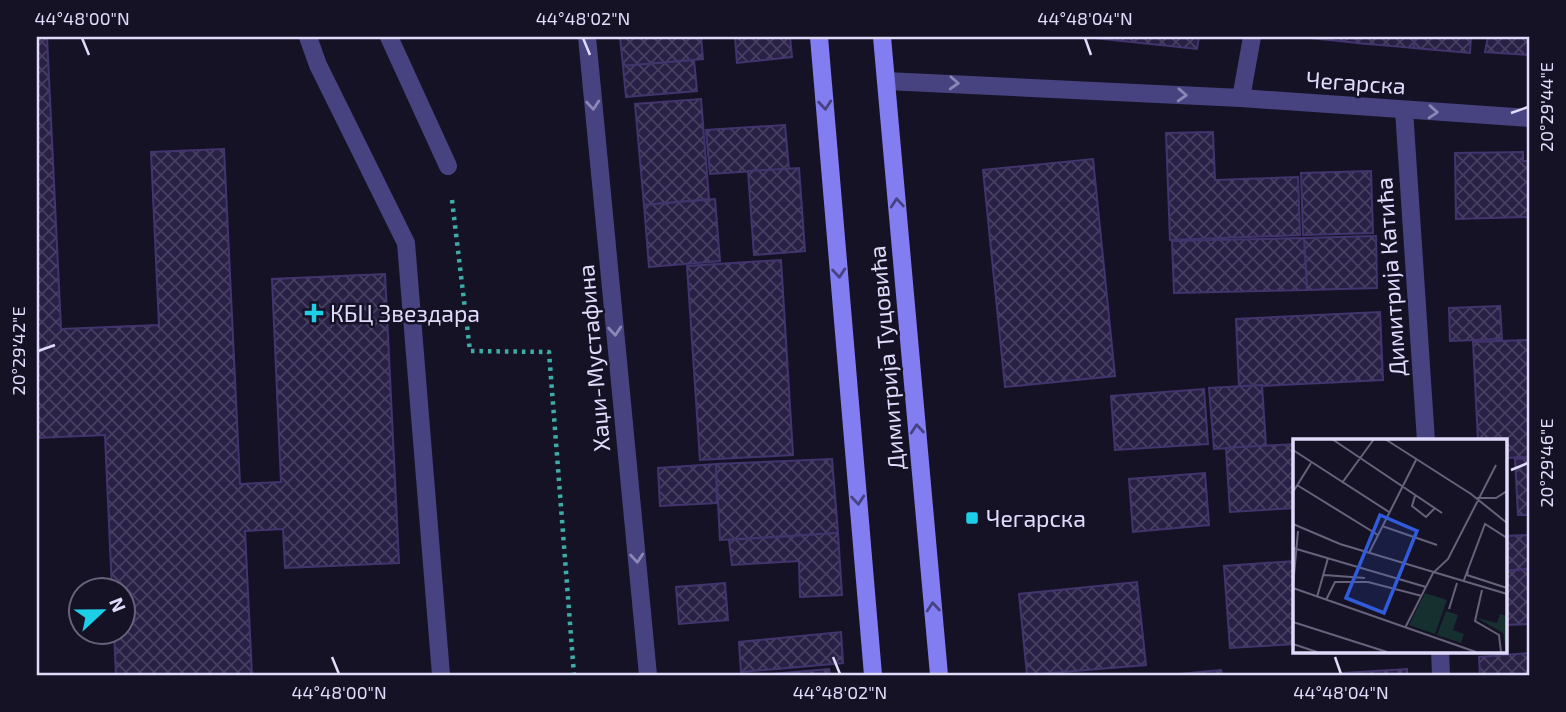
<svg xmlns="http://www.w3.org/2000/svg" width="1566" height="712" font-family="'Exo 2',sans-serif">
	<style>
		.building { fill: url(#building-cross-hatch); stroke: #42356e; stroke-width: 2 }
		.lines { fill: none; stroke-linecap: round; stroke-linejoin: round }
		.path { stroke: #3dada8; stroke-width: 4.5; stroke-dasharray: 3.5 5; stroke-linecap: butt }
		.lane { stroke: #464380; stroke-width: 18 }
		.street { stroke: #464380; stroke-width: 18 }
		.secondary { stroke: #827df1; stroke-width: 18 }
		.oneway { stroke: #8b87b7 }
		.oneway2 { stroke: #474281 }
		.ticks { fill: none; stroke: #e0dbfb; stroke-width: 2.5 }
		.poi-dot { fill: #1ccee6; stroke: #161226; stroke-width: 2.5 }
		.labels { text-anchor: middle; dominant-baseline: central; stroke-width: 5; stroke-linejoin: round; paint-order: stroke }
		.street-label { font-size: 23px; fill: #e0dbfb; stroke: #161226 }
		.poi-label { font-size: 23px; fill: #e0dbfb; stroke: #161226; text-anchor: start }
		.inset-road { fill: none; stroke: #67627b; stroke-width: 2 }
		.view { fill: #305cdc; fill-opacity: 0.15; stroke: #305cdc; stroke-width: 3.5 }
		.inset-edge { fill: none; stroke: #e0dbfb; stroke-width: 3.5 }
		.neatline { fill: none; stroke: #e0dbfb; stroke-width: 2.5 }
		.ticks-label { font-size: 18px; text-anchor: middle; fill: #e0dbfb }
	</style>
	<defs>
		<pattern id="building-cross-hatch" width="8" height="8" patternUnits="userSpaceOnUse" patternTransform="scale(1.75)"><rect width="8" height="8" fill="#292045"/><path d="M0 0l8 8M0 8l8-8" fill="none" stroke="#484061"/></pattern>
	</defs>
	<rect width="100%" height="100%" fill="#161226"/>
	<g class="building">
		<path d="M37,37H47L61,329L159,325L151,152L224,149L240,484L281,482L272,279L385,274L399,563L285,568L283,529L245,531L252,675H116L114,632H122V590H112L105,435L37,438Z"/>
		<path d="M620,37H701L703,59L623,66Z"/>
		<path d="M735,37H790L792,57L737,63Z"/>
		<path d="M1084,37H1199L1197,49Z"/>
		<path d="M1300,37H1358L1357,43Z"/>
		<path d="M1358,37H1415L1414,48L1357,43Z"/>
		<path d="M1415,37H1471L1470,53L1414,48Z"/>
		<path d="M1488,37H1529V55L1485,52Z"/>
		<path d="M694,60L697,91L626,97L623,66Z"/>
		<path d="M701,99L709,199L644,205L635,104Z"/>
		<path d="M785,125L789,169L710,174L706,130Z"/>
		<path d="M1213,132L1215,180L1298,177L1300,235L1170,240L1166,133Z"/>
		<path d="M1523,152V161H1529V217L1456,219L1455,153Z"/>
		<path d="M1093,159L1115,376L1005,387L983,170Z"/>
		<path d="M799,168L805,251L754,255L748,171Z"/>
		<path d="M1371,171L1373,233L1303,235L1301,173Z"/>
		<path d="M715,199L720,261L649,267L644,205Z"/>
		<path d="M1376,236L1377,288L1307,290L1304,238Z"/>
		<path d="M1304,238L1307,290L1174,293L1172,241Z"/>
		<path d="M781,260L793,455L700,460L687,266Z"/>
		<path d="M1500,306L1502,339L1450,341L1449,308Z"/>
		<path d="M1380,312L1383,380L1239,387L1236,319Z"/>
		<path d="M1529,340V457L1505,458V441H1478L1473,342Z"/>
		<path d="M1262,385L1266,446L1214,449L1209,388Z"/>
		<path d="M1204,389L1208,444L1115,450L1111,396Z"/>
		<path d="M1295,444V508L1230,512L1226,448Z"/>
		<path d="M1529,458V515H1518L1515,459Z"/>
		<path d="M832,459L838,533L720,540L716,464Z"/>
		<path d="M716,464L717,503L660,506L658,468Z"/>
		<path d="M1205,473L1209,525L1133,532L1129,479Z"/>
		<path d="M838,533L842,595L800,597L799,561L732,565L729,540Z"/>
		<path d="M1529,535V569L1505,571V536Z"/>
		<path d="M1295,561V644L1230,648L1224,566Z"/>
		<path d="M1529,569V624L1505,625V571Z"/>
		<path d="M1137,582L1146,665L1027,675L1019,594Z"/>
		<path d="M725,583L728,620L679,624L676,587Z"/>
		<path d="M841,632L843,663L741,672L739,642Z"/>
		<path d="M1529,653V675H1480L1479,657Z"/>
		<path d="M829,669L830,675H760Z"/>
		<path d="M1407,669V675H1343V673Z"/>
		<path d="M1221,670L1222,675H1168Z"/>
	</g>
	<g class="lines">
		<path class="path" d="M452,200L470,351L549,352L574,675"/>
		<g class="lane">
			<path d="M308,37L318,65L406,243L441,675"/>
			<path d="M389,37L448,166"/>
		</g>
		<g class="street">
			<path d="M587,37L648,675"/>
			<path d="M886,81L1241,98L1529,118"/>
			<path d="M1241,98L1252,37"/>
			<path d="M1404,110L1426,441"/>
			<path d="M1440,651L1441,675"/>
		</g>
		<g class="secondary">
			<path d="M819,37L873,675"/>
			<path d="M882,37L939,675"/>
		</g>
	</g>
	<defs><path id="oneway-chevron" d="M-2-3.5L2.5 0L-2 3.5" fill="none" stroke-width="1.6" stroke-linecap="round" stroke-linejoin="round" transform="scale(1.75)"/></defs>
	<g class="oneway">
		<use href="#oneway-chevron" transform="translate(954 83) rotate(3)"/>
		<use href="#oneway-chevron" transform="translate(1182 95) rotate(3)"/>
		<use href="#oneway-chevron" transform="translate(593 105) rotate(85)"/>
		<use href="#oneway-chevron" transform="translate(1433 112) rotate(4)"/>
		<use href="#oneway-chevron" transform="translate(615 331) rotate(85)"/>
		<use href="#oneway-chevron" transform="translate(637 558) rotate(85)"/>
	</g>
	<g class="oneway2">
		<use href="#oneway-chevron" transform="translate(825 105) rotate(85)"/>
		<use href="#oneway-chevron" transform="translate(897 203) rotate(-95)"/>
		<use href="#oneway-chevron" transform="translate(839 273) rotate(85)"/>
		<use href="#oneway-chevron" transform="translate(917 429) rotate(-95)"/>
		<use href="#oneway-chevron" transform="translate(858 500) rotate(85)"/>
		<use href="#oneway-chevron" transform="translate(933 607) rotate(-95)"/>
	</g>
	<path class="ticks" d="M82,38L89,55M583,38L590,55M1085,38L1091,55M1511,113L1528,107M38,351L55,345M1511,470L1528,463M332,657L339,674M833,657L840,674M1335,657L1341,674"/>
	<g class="poi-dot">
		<path d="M310.5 302.5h7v7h7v7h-7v7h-7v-7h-7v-7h7z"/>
		<rect x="965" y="511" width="14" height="14" rx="3.5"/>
	</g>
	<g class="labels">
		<g class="street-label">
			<text transform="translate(1356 82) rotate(4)">Чегарска</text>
			<text transform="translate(1390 277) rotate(-94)">Димитрија Катића</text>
			<text transform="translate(593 358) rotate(-95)">Хаџи-Мустафина</text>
			<text transform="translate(886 358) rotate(-95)">Димитрија Туцовића</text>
		</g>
		<g class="poi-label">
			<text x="330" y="313">КБЦ Звездара</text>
			<text x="986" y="518">Чегарска</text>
		</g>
	</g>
	<g transform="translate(1293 439)">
		<rect width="214" height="214" fill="#161226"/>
		<path d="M153,172L165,176L160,191L171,195L168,204L144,196Z" fill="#162f2f"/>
		<path d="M132,154L154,161L142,195L116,186Z" fill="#162f2f"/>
		<path d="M207,175L213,177V213L210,194L184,179L204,184Z" fill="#162f2f"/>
		<path class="inset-road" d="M39,0L149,74M92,0L178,55L214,84M0,11L96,73M49,44L81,0M4,46L85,96M0,53L18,24M122,57L119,67L133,78L142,69M184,59H203L214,52M0,85L47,105L214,155M89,87L144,106M0,109L133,148M76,114L123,21M175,132L174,136L214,149M31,136L72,139M171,141L192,85L214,99M0,147L5,92M0,149L183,213M189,151L182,182L206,196L208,213M24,158L35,119M33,161L42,143H75L129,157M156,170L164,144M0,183L94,213M112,189L140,134L155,120L203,26M0,205L24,213"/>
		<path class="view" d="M87,76L124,92L91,174L53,159Z"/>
		<rect width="214" height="214" class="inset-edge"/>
	</g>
	<rect width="1566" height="712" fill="none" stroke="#161226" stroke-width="77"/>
	<g transform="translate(102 611) rotate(68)"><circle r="33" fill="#161226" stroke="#67627b" stroke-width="2"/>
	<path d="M0-5L12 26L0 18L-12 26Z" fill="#1ccee6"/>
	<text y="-10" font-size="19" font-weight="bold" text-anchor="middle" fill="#e0dbfb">N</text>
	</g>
	<rect x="38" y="38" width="1490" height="636" class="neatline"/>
	<g class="ticks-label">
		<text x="82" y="25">44°48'00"N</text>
		<text x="583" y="25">44°48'02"N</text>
		<text x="1085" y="25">44°48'04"N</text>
		<text transform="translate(1547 107) rotate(-90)" y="6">20°29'44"E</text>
		<text transform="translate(19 351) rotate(-90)" y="6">20°29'42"E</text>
		<text transform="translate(1547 463) rotate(-90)" y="6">20°29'46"E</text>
		<text x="339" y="699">44°48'00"N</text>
		<text x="840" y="699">44°48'02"N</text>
		<text x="1341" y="699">44°48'04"N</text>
	</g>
</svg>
